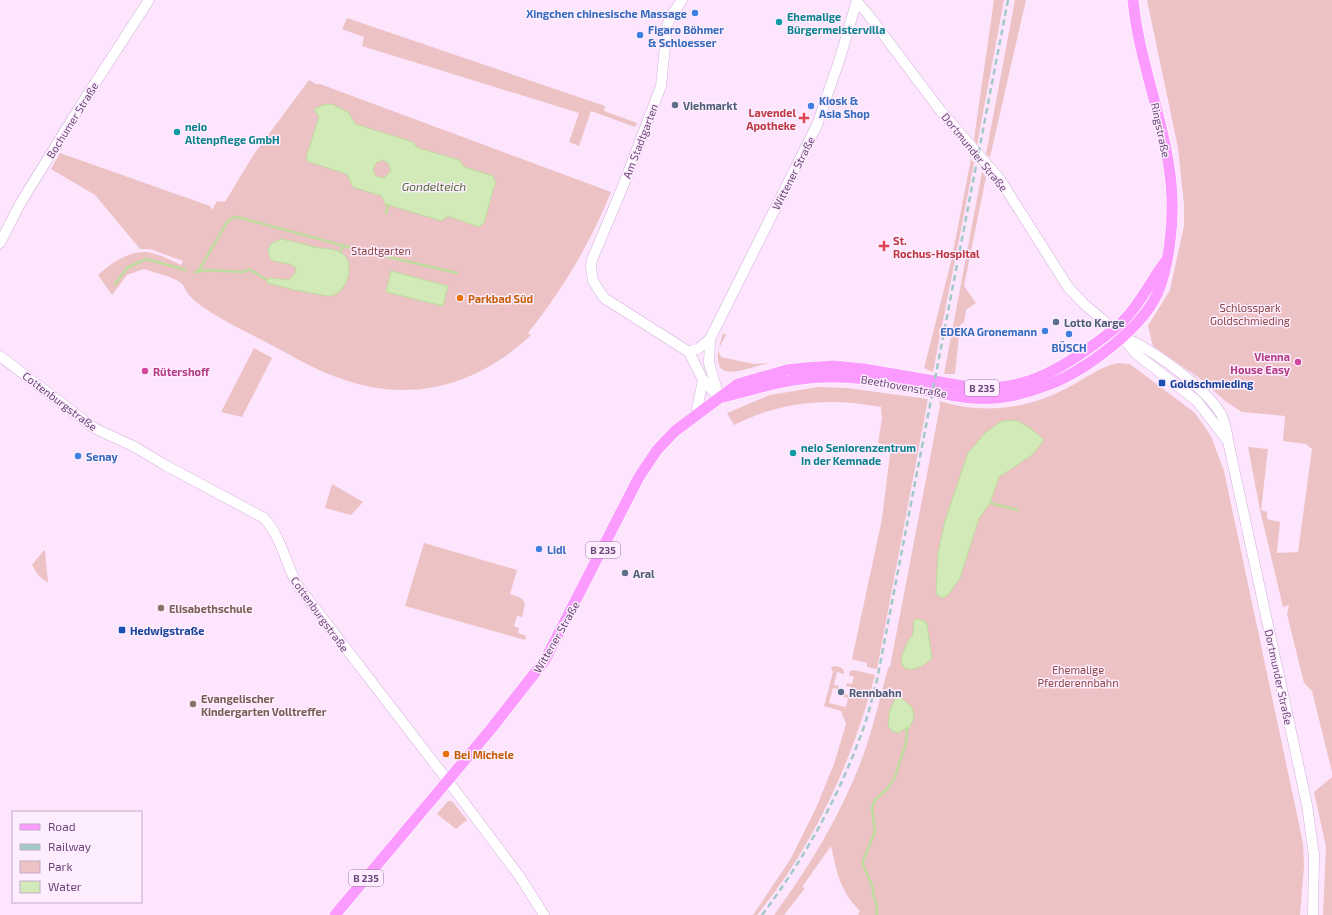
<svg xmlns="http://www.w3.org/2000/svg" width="1332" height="915" font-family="'Exo 2',sans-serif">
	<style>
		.green { fill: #edc2c5 }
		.water { fill: #d1eab7; stroke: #bddc9d; fill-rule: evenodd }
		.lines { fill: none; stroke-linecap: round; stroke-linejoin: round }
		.stream { stroke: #bddc9d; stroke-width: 2.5 }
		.secondary-casing { stroke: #d2aedb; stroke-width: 11 }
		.primary-casing { stroke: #fff; stroke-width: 12 }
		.secondary { stroke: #fff; stroke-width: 10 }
		.primary { stroke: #fc9bff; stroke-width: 11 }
		.rail { stroke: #a2c9c5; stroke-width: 2.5; stroke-dasharray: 6 4; stroke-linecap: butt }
		.shop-dot { fill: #3f7fe0; stroke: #feedff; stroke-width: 1.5 }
		.culture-dot { fill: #0f9aa8; stroke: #feedff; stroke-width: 1.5 }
		.service-dot { fill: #5c6f8a; stroke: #feedff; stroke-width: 1.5 }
		.health-dot { fill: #e0444e; stroke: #feedff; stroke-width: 1.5 }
		.food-dot { fill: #e8710a; stroke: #feedff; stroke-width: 1.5 }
		.hotel-dot { fill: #d1479c; stroke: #feedff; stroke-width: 1.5 }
		.transit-dot { fill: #1a4fb4; stroke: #feedff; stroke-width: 1.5 }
		.education-dot { fill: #8d6e63; stroke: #feedff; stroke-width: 1.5 }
		.labels { text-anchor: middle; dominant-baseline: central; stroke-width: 3; stroke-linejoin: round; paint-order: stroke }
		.shield { fill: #feedff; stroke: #977aa2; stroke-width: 1 }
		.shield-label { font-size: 10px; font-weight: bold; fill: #6b487a }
		.shop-label { font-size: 11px; font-weight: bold; fill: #366cbe; stroke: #feedff; text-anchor: start }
		.culture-label { font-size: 11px; font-weight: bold; fill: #0d838f; stroke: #feedff; text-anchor: start }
		.service-label { font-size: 11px; font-weight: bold; fill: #4e5e75; stroke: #feedff; text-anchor: start }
		.health-label { font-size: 11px; font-weight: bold; fill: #be3a42; stroke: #feedff; text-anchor: end }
		.street-label { font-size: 11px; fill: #6b487a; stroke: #feedff }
		.park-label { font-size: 11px; fill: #8d4743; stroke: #feedff }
		.food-label { font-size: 11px; font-weight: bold; fill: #c56008; stroke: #feedff; text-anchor: start }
		.hotel-label { font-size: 11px; font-weight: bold; fill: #b23c85; stroke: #feedff; text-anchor: end }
		.transit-label { font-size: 11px; font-weight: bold; fill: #164399; stroke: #feedff; text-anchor: start }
		.education-label { font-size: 11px; font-weight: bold; fill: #785e54; stroke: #feedff; text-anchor: start }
		.water-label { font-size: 12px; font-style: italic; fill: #527134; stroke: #feedff }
	</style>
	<rect width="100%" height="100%" fill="#fde5fe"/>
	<g class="green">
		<path d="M994,0H1004L977,145L974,139Z"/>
		<path d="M1015,0H1026L990,157L986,154Z"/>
		<path d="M1147,0H1332V772L1312,691L1304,683L1287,614L1289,605L1283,607L1260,510L1248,447L1268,449L1261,510L1267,512V519L1280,522L1277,553L1298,552L1312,449L1306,444L1283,441L1285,416L1242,412L1225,401L1202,380L1153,346L1148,326L1170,290L1184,226V204L1178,148Z"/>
		<path d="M347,18L605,106L604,111L637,123L635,127L591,111L579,146L569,142L579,113L362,46L364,37L342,29Z"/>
		<path d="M309,80L316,84H320L611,192C590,244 563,289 528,333L531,335C474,389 404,405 331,375C312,368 294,357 277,348C251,334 224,322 200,305C196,302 192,299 189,295C185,291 186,287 181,283C172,276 155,273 144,269L127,275L112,295L98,275C110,264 128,251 146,252C157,253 171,260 181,265L183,261L150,249H140L95,195L51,169L60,153L210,206L212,210L217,201L225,202L254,154Z"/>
		<path d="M971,159L974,163L933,372L924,368L951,262Z"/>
		<path d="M982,172L986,177L964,286L976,303L966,310L964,322L960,325L955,374H944Z"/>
		<path d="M723,333L726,335L718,350L721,357L754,364L769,363C734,372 706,386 723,333Z"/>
		<path d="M254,348L272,358L242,417L221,412Z"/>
		<path d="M1118,363L1130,364L1195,413L1211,436L1224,471L1303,843L1304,866L1300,915H858L860,911C840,891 837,873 831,846L802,887L805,888L784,915H774C810,866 842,813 863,756C873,728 880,698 888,668L890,667L940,406L939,401C984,415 1028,409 1069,387C1086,378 1099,367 1118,363Z"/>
		<path d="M818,387L847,388L928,399L877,669L867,667V663L852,659L882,519L891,446L878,443L882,419L881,407C829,397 781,401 734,425L727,413L770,395Z"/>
		<path d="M332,484L363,502L351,515L325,508Z"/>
		<path d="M424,543L517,570L510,594L521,598L525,603L522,617L517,616L514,626L519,628L518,633L526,636L525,640L405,606Z"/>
		<path d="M44,550L45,551L48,583L38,575L32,565Z"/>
		<path d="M835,666L842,668L844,671V674L837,672L834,685L839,686L838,689L833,688L829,703L846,707L848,698L843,697L844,694L849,695L851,687L846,686L847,683L852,684L854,677L849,675L850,671L854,670L875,675C852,762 814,845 757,915H753L790,860L816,808L834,764L846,724L841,711L824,706L833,672L831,667Z"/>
		<path d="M1332,777V915H1323L1326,847L1314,792Z"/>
		<path d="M448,801H452L467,820L456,829L437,814Z"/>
	</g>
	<g class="water">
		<path d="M332,104L348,112L355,124L413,142L418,148L459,160L464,167L493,176L496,184L494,186L484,223L479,227L448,216L442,221L385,204L382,196L353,187L347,174L309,162L306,158L319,117L314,109L323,105ZM383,160L388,163L391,171L385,177C378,179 374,176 373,169L377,162Z"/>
		<path d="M281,239C292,241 303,244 314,247C324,249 333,248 342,253C357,263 346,297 328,296L295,290L267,283V280L270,278L289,280L296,272L295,267L290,264L273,261L270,258L268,249L272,243Z"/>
		<path d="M391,271L448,286L443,306L386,292Z"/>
		<path d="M1016,420L1030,428L1044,440L1032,455L999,477L990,503L979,518L960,578L948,595L942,598L936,594L938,553L945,521L968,453L986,432L1002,421Z"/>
		<path d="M916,619L925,621L927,625L932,658C917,674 892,675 905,648C908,642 908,639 913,635L914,621Z"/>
		<path d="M896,697L901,698L912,707L914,718L908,730L904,729L899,733L892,731L888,726L890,710Z"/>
	</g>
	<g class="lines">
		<g class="stream">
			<path d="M386,213L388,205"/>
			<path d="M340,252L343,246"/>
			<path d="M376,254L457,273"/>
			<path d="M195,272L206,270L244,272L249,269L267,280"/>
			<path d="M198,272L227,222L232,218L237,217L371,253"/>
			<path d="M115,284L127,268L146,259L186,270"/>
			<path d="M990,503L1018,510"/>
			<path d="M877,915V905L873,895V888L863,865V861L875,832L872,808L875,800L887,789L894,779L906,743L907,728"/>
		</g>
		<defs>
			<g id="secondary">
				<path d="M682,0L670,17L667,27L661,86L623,186L592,260L591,266L593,281L604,298L689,352L703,380L719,398"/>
				<path d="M857,2L867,13L940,110L999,178L1068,287L1084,304L1123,337L1135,353L1197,401L1227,440"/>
				<path d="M0,243L20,204L79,108L149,0"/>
				<path d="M1123,337C1152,349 1205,387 1221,414C1225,423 1227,431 1228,441L1307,805L1314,855L1313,915"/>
				<path d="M689,352L699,348L710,339"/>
				<path d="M0,356L94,428L135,447L165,465L264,518C281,536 286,565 298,586L448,781L520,877L544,915"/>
				<path d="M719,397L709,363L710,339L817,125L840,58L857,0"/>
				<path d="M696,414L703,380"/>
			</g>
			<g id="primary">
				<path d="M724,397C760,387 796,376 834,377C881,377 926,394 973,398C997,400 1022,395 1045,386C1083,373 1147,326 1160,287C1169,261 1173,226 1172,199C1170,132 1139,66 1133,0"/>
				<path d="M335,915L491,729L545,660L639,477L657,450L675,431L738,384L787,370L805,368L833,366L864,369L975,388C1023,390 1054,373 1092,346C1106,336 1121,325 1131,312C1144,296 1153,278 1165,262"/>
			</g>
		</defs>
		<use href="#secondary" class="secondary-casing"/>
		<use href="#primary" class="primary-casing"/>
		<use href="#secondary" class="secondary"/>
		<use href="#primary" class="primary"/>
		<path class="rail" d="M762,915C804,859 837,800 861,735C868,717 872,698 877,680L1008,0"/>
	</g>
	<g class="shop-dot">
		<circle cx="695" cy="13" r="4"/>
		<circle cx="640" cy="35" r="4"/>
		<circle cx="811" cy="106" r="4"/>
		<circle cx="1045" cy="331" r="4"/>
		<circle cx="1069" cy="334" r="4"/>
		<circle cx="78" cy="456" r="4"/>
		<circle cx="539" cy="549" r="4"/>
	</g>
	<g class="culture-dot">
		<circle cx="779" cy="22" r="4"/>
		<circle cx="177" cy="132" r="4"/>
		<circle cx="793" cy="453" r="4"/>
	</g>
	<g class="service-dot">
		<circle cx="675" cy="105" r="4"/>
		<circle cx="1056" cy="322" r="4"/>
		<circle cx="625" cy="573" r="4"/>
		<circle cx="841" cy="692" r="4"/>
	</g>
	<g class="health-dot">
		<path d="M802 112h4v4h4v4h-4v4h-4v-4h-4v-4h4z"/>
		<path d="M882 240h4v4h4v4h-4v4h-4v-4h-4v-4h4z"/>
	</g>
	<g class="food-dot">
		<circle cx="460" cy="298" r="4"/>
		<circle cx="446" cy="754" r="4"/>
	</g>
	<g class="hotel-dot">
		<circle cx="1298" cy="362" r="4"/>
		<circle cx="145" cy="371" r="4"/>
	</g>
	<g class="transit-dot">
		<rect x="1158" y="379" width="8" height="8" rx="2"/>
		<rect x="118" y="626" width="8" height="8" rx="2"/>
	</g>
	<g class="education-dot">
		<circle cx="161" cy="608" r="4"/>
		<circle cx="193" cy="704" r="4"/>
	</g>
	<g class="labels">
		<g class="shield">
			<rect x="965" y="380" width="34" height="16" rx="3"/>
			<rect x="586" y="542" width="34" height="16" rx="3"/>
			<rect x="349" y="870" width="34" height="16" rx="3"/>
		</g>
		<g class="shield-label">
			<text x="982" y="388">B 235</text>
			<text x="603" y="550">B 235</text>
			<text x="366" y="878">B 235</text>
		</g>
		<g class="shop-label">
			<text x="687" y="13" text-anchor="end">Xingchen chinesische Massage</text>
			<text x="648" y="29">Figaro Böhmer<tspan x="648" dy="13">&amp; Schloesser</tspan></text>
			<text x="819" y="100">Kiosk &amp;<tspan x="819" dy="13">Asia Shop</tspan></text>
			<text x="1037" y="331" text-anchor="end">EDEKA Gronemann</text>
			<text x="1069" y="347" text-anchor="middle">BÜSCH</text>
			<text x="86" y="456">Senay</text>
			<text x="547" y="549">Lidl</text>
		</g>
		<g class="culture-label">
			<text x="787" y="16">Ehemalige<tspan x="787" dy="13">Bürgermeistervilla</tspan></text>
			<text x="185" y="126">neio<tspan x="185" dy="13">Altenpflege GmbH</tspan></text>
			<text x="801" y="447">neio Seniorenzentrum<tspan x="801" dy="13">In der Kemnade</tspan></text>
		</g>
		<g class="service-label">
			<text x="683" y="105">Viehmarkt</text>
			<text x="1064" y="322">Lotto Karge</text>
			<text x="633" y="573">Aral</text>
			<text x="849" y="692">Rennbahn</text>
		</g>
		<g class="health-label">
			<text x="796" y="112">Lavendel<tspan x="796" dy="13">Apotheke</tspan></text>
			<text x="893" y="240" text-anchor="start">St.<tspan x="893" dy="13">Rochus-Hospital</tspan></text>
		</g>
		<g class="street-label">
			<text transform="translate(72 120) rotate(-58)">Bochumer Straße</text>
			<text transform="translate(1161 130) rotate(78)">Ringstraße</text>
			<text transform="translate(640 141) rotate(-69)">Am Stadtgarten</text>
			<text transform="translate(975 152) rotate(51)">Dortmunder Straße</text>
			<text transform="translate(793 173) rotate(-63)">Wittener Straße</text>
			<text transform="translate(904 386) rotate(10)">Beethovenstraße</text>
			<text transform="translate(60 401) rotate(37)">Cottenburgstraße</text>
			<text transform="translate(320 614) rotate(54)">Cottenburgstraße</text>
			<text transform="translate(556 637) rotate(-60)">Wittener Straße</text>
			<text transform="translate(1279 677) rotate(78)">Dortmunder Straße</text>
		</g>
		<g class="park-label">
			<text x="381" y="250">Stadtgarten</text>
			<text x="1250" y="307">Schlosspark<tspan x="1250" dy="13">Goldschmieding</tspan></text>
			<text x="1078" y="669">Ehemalige<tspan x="1078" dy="13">Pferderennbahn</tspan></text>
		</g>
		<g class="food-label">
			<text x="468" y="298">Parkbad Süd</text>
			<text x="454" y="754">Bei Michele</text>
		</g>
		<g class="hotel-label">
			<text x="1290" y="356">Vienna<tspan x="1290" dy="13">House Easy</tspan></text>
			<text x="153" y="371" text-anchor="start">Rütershoff</text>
		</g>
		<g class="transit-label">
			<text x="1170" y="383">Goldschmieding</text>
			<text x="130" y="630">Hedwigstraße</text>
		</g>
		<g class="education-label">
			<text x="169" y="608">Elisabethschule</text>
			<text x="201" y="698">Evangelischer<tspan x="201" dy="13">Kindergarten Volltreffer</tspan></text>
		</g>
		<g class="water-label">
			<text x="434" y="186">Gondelteich</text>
		</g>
	</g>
	<rect x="12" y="811" width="130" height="92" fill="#feedff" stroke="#c3abca"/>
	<rect x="20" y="824" width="20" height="6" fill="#fc9bff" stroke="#c3abca"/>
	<text x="48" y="831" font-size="12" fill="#6b487a">Road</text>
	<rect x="20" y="844" width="20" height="6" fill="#a2c9c5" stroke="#c3abca"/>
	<text x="48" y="851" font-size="12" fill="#6b487a">Railway</text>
	<rect x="20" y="861" width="20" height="12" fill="#edc2c5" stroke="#c3abca"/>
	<text x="48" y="871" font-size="12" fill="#6b487a">Park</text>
	<rect x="20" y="881" width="20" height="12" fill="#d1eab7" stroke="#c3abca"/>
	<text x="48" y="891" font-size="12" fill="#6b487a">Water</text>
</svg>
